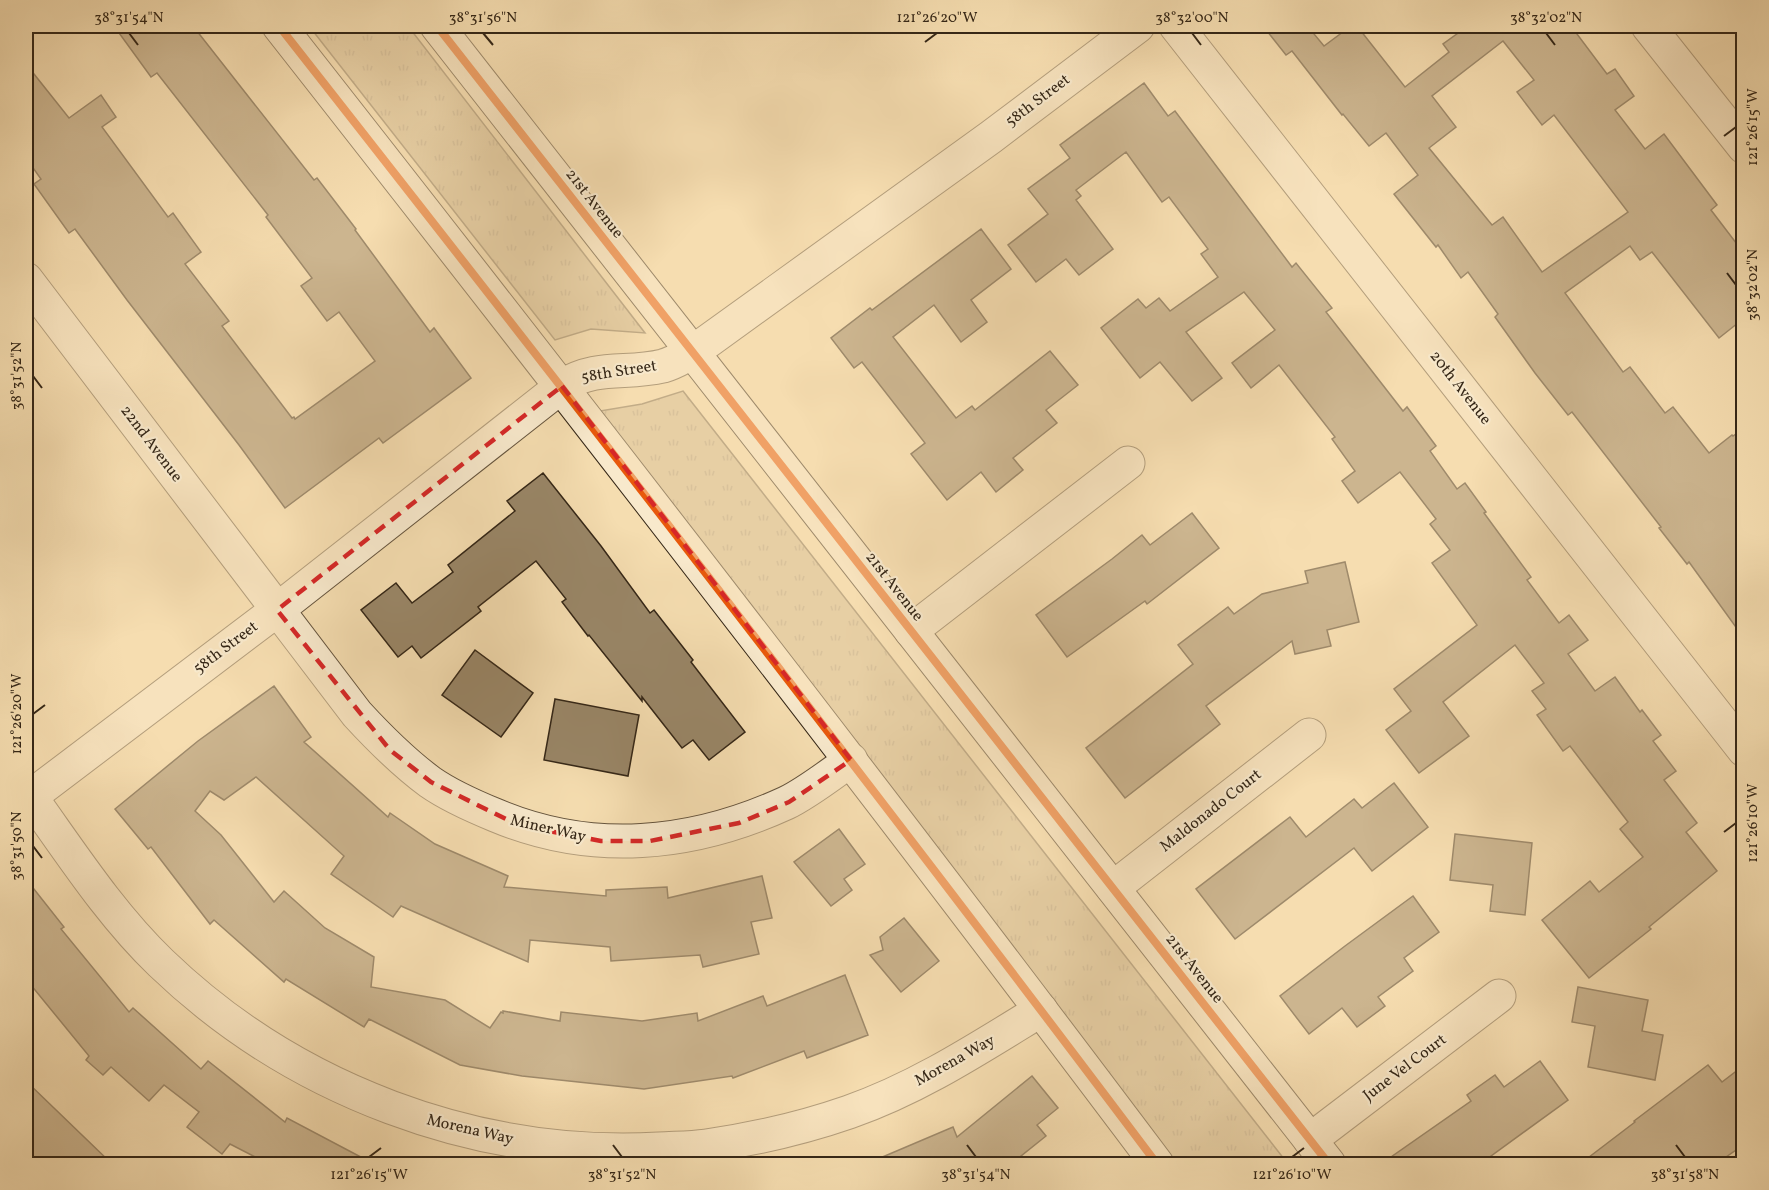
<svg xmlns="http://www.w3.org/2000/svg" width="1769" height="1190" font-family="Vollkorn,serif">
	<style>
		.grass { fill: url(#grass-tufts); stroke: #847256; stroke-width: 1.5 }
		.building { fill: #998667; stroke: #352717; stroke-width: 1.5; fill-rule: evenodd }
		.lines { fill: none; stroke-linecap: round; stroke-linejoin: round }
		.street-casing { stroke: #65543d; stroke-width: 35 }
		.secondary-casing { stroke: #352717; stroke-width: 35 }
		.street { stroke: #f8e9cc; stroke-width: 33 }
		.secondary { stroke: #f8e9cc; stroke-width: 33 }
		.cycleway-casing { stroke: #f8e9cc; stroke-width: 11 }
		.cycleway { stroke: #e8590c; stroke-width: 8 }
		.marked { fill: none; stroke: #d62828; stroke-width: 4.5; stroke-dasharray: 12 8; stroke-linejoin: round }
		.ticks { fill: none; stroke: #352717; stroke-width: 2 }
		.labels { text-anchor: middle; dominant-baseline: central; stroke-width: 4.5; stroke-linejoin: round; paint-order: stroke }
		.street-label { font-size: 16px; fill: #352717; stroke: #f8e9cc }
		.neatline { fill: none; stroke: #352717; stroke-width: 2 }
		.ticks-label { font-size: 15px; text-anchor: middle; fill: #352717 }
	</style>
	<defs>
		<pattern id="grass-tufts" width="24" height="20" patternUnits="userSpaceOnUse" patternTransform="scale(1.5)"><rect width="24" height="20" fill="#d4be96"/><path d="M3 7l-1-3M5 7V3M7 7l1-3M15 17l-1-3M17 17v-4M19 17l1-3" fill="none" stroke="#b7a381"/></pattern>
	</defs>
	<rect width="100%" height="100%" fill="#f5ddb0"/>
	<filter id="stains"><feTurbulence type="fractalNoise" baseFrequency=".00333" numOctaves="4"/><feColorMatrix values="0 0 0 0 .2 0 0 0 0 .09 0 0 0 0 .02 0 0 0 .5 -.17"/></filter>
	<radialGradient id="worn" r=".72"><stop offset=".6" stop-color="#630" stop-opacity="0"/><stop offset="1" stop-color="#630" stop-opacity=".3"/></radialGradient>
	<g class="grass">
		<path d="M309,26H408L645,333L591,329L555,340Z"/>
		<path d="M683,391L1288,1164H1177L600,411L642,404Z"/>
	</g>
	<g class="building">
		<path d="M114,26H193L314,180L317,178L356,229L355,230L430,332L434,328L471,378L383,443L379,438L285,508L239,445L127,300L75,229L69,233L34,184L41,179L26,158V64L69,118L101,95L116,117L102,127L168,217L173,213L201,252L185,264L229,321L222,326L292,418L294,417L295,419L375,361L339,312L327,321L301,286L312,278L266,217L268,215L157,73L151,77Z"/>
		<path d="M1263,26H1325L1314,34L1324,46L1351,26H1357L1405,87L1449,52L1443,44L1468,26H1571L1607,74L1615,69L1634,96L1615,110L1645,149L1664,134L1717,205L1711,210L1743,252V319L1719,338L1652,252L1640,260L1630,246L1565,293L1623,372L1630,367L1665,413L1673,407L1709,453L1732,435L1733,436L1743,429V637L1689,562L1687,564L1659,528L1661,527L1572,412L1568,415L1535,373L1495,317L1498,314L1468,272L1461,278L1438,245L1436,247L1394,194L1418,175L1386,133L1369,146L1343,114L1342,115L1292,51L1286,55ZM1503,41L1534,80L1517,92L1542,125L1554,115L1628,212L1542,272L1503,217L1492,225L1429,148L1456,127L1432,96Z"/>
		<path d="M1144,83L1168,116L1175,111L1292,267L1296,263L1332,308L1326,312L1403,411L1407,407L1436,446L1430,451L1457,489L1465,483L1486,512L1484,513L1531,577L1527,580L1559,623L1569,615L1588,640L1568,654L1595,691L1615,677L1640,712L1642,710L1661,735L1653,741L1676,771L1664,780L1697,823L1686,832L1717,871L1649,927L1651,929L1589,978L1542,920L1590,881L1599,892L1643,857L1620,829L1628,822L1570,746L1563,751L1537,715L1546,709L1532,691L1544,683L1515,645L1443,702L1469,736L1419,773L1386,730L1411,711L1394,689L1477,625L1432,563L1450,550L1430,524L1436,519L1400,472L1358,503L1342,481L1355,471L1332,439L1335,437L1279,365L1251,388L1232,363L1275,330L1244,292L1186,332L1222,378L1192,401L1160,362L1140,378L1101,328L1138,299L1146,308L1159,298L1170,311L1218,277L1201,254L1208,249L1169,197L1162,202L1126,152L1076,190L1081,196L1076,200L1113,249L1079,275L1066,259L1036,282L1008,245L1048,214L1028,189L1070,158L1060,145Z"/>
		<path d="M981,229L1011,269L971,300L987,322L961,342L934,305L893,337L956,418L972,406L975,410L1050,351L1078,385L1046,410L1057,423L1013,458L1023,470L996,492L981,472L947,500L911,454L925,443L862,362L854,368L831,338L870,308L872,310Z"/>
		<path d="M543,473L601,546L650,613L654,610L693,660L691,662L745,732L709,760L693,740L682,748L642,697V701L589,635L588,636L562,602L566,599L536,561L478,607L481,611L421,658L412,646L398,657L361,610L396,583L412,603L453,572L448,565L515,511L507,501Z"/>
		<path d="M1192,513L1219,548L1147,604L1145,601L1067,657L1036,615L1112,559L1142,535L1150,545Z"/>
		<path d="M1345,562L1359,622L1327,630L1331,646L1295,654L1292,641L1206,706L1220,724L1125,798L1086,748L1193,664L1178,645L1228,607L1234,614L1262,594L1308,583L1305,571Z"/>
		<path d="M475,650L533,693L501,737L442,695Z"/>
		<path d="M274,686L311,737L304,742L388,817L390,813L435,844L508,876L504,887L606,896V890L667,887L668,898L762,876L772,918L751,922L759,954L703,967L700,955L611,961L610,947L530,940L528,962L401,906L393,917L331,874L344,856L256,777L224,800L210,791L195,811L221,835L274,902L284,891L325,928L374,957L371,987L445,1000L490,1028L501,1012L503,1013V1011L560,1021L561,1012L642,1021L697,1013L698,1021L763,996L767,1006L845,975L868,1035L807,1058L804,1051L733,1078L732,1076L644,1089L522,1076L460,1065L369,1019L364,1027L286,979L284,982L214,920L210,924L151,847L148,849L115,809L198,741Z"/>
		<path d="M555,699L639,715L628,776L544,760Z"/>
		<path d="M1394,783L1428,827L1372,871L1354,848L1235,939L1196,889L1290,817L1306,837L1354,799L1362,808Z"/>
		<path d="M839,829L865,864L844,879L852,890L831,906L794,862Z"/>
		<path d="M1455,834L1532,843L1525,915L1490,911L1493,885L1450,880Z"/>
		<path d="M26,879L64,927L61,929L129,1012L133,1008L201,1069L208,1061L285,1122L287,1118L374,1164H269L230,1144L222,1154L187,1127L199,1112L164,1085L149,1101L111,1067L103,1075L86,1060L89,1056L26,979Z"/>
		<path d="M1413,896L1439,932L1404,958L1413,971L1378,997L1385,1006L1357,1027L1342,1008L1309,1034L1280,996L1345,946Z"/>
		<path d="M904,918L939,961L901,992L870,955L883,950L880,937Z"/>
		<path d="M1578,987L1648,1000L1642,1031L1663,1035L1655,1080L1588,1067L1595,1026L1572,1022Z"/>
		<path d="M1540,1061L1568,1100L1480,1164H1381L1471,1101L1467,1095L1495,1075L1504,1087Z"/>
		<path d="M1708,1065L1722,1082L1743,1066V1145L1716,1164H1580L1635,1122L1634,1121Z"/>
		<path d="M1032,1076L1058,1108L1037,1125L1046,1136L1011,1164H866L953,1127L957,1137Z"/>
		<path d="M26,1081L112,1164H26Z"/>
	</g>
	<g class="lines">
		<defs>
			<g id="street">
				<path d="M1176,26L1744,750"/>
				<path d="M1648,26L1744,147"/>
				<path d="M26,279L357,714C380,739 403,762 430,782C450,796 473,806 495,815C592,856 692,846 786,803C807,793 831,774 851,760"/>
				<path d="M911,631L1128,463"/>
				<path d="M30,796C71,853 110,914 161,963C293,1090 476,1159 659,1149C675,1148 691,1148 706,1146C755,1139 803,1128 849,1112C918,1088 979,1048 1041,1010"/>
				<path d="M26,800L277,610L562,386C598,364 625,375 663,366C674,363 683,357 693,352L991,137L1138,26"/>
				<path d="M1113,888L1309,735"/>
				<path d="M1310,1140L1499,996"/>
			</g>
			<g id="secondary">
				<path d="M279,26C575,403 869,781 1157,1164"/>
				<path d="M437,26L1329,1164"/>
			</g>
		</defs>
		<use href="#street" class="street-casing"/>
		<use href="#secondary" class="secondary-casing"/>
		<use href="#street" class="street"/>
		<use href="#secondary" class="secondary"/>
		<defs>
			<g id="cycleway">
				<path d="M279,26C575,403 869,781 1157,1164"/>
				<path d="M437,26L1329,1164"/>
			</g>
		</defs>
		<use href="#cycleway" class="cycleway-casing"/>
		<use href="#cycleway" class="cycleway"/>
	</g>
	<path d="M0 0H1769V1190H0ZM562,386L851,760L789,802L739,823L650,841H601L518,825L431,782L390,750L277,610Z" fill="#f5ddb0" fill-opacity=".55" fill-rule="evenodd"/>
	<path class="marked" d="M562,386L851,760L789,802L739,823L650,841H601L518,825L431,782L390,750L277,610Z"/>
	<path class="ticks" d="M129,33L138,45M483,33L493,45M1192,33L1201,45M1546,33L1555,45M925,42L937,33M1724,136L1736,127M1727,273L1736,285M33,376L42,388M33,714L45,705M1724,832L1736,823M33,846L42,858M613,1145L622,1157M967,1145L976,1157M1676,1145L1685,1157M369,1157L381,1148M1292,1157L1304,1148"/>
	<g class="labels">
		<g class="street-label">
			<text transform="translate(1038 101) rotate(-37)">58th Street</text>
			<text transform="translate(594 204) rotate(52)">21st Avenue</text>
			<text transform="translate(619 372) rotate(-9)">58th Street</text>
			<text transform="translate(1460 388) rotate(52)">20th Avenue</text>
			<text transform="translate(151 444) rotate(53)">22nd Avenue</text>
			<text transform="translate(894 587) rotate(52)">21st Avenue</text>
			<text transform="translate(226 648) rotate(-37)">58th Street</text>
			<text transform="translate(1211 811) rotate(-38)">Maldonado Court</text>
			<text transform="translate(548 829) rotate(13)">Miner Way</text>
			<text transform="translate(1194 969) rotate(52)">21st Avenue</text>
			<text transform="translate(955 1061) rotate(-29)">Morena Way</text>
			<text transform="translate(1405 1068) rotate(-37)">June Vel Court</text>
			<text transform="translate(470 1130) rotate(13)">Morena Way</text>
		</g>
	</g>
	<rect width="1769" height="1190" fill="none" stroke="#f5ddb0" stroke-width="66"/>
	<rect x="33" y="33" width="1703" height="1124" class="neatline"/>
	<g class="ticks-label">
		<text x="129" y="22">38°31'54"N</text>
		<text x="483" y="22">38°31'56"N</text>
		<text x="937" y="22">121°26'20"W</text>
		<text x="1192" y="22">38°32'00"N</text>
		<text x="1546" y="22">38°32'02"N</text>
		<text transform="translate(1752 127) rotate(-90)" y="5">121°26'15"W</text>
		<text transform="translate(1752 285) rotate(-90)" y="5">38°32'02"N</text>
		<text transform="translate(16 376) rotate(-90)" y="5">38°31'52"N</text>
		<text transform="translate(16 714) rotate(-90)" y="5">121°26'20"W</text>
		<text transform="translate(1752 823) rotate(-90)" y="5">121°26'10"W</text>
		<text transform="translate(16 846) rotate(-90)" y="5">38°31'50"N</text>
		<text x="369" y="1179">121°26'15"W</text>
		<text x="622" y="1179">38°31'52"N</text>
		<text x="976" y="1179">38°31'54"N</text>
		<text x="1292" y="1179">121°26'10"W</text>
		<text x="1685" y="1179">38°31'58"N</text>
	</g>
	<rect width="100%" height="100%" filter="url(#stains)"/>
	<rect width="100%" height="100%" fill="url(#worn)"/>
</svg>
